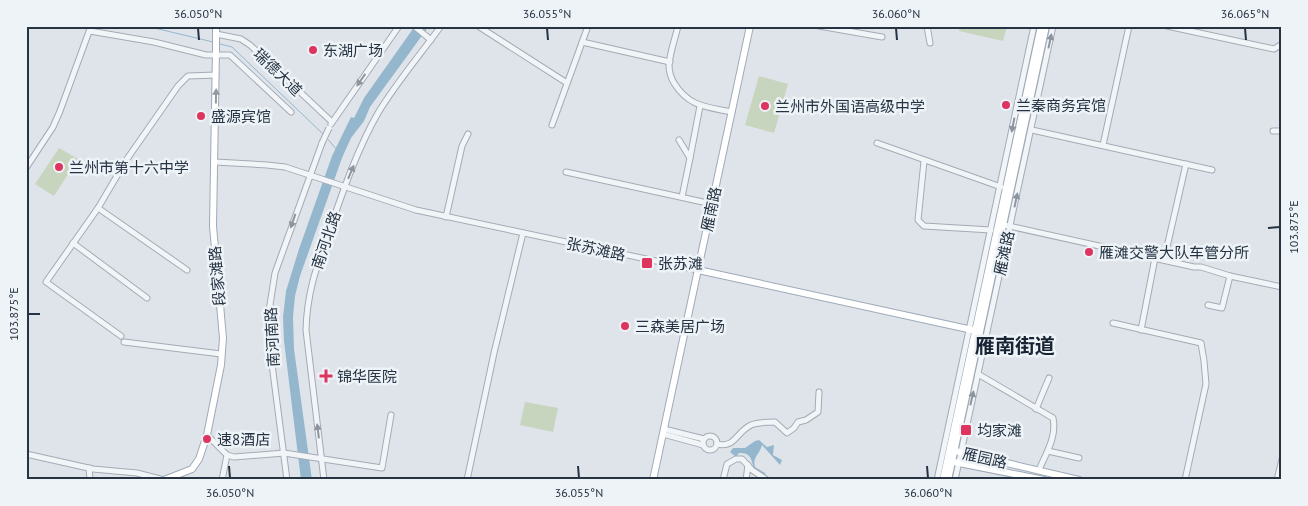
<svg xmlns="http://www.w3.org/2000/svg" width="1308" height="506" font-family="'PT Sans','Noto Sans SC',sans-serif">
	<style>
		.green { fill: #c7d5bf }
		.water { fill: #95b7ce }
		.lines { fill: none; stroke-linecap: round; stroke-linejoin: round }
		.stream { stroke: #95b7ce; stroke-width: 1 }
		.minor-casing { stroke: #a4abb5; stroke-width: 7 }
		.major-casing { stroke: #9daab7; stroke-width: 8 }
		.minor { stroke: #f2f5f8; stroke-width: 5 }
		.major { stroke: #fff; stroke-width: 6 }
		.minor-bridge-casing { stroke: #a4abb5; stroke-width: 7; stroke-linecap: butt }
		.major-bridge-casing { stroke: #9daab7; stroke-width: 8; stroke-linecap: butt }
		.minor-bridge { stroke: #f2f5f8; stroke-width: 5 }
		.major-bridge { stroke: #fff; stroke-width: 6 }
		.oneway { fill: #8c949e }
		.oneway2 { fill: #9299a1 }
		.ticks { fill: none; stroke: #263343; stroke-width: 2 }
		.poi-dot { fill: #dd3560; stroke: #eef3f7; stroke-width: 2 }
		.labels { text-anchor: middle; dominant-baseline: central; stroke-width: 5; stroke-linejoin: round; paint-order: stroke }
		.poi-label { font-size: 15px; fill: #263343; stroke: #eef3f7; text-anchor: start }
		.street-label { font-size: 15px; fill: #263343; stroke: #eef3f7 }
		.district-label { font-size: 20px; font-weight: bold; fill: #182433; stroke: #eef3f7 }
		.neatline { fill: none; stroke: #263343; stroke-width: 2 }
		.ticks-label { font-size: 12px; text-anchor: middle; fill: #263343 }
	</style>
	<rect width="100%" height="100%" fill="#dfe4ea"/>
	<g class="green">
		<path d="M960,26H1007L1003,41L959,31Z"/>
		<path d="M759,76L788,84L774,133L745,125Z"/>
		<path d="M59,148L78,159L54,196L35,184Z"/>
		<path d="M525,402L558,408L553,432L520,425Z"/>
	</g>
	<g class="water">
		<path d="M415,26H429L370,107L364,121L351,138L342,158L300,276L295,296L293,317L294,349L312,480H301L284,341L283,317L286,291L299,249L332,156L351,117L354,118L364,98Z"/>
		<path d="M759,440L767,447L774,445L773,455L782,460L780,465L762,445C760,454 752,457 755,467L765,473L766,476L753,467C752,458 749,452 739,453L736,457L730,452L733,448H745L755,441Z"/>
	</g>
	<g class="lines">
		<g class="stream">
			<path d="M146,26L213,42"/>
			<path d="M220,44L232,47L323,134"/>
			<path d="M326,137L336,149"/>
		</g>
		<defs>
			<g id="minor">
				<path d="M414,26L431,40"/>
				<path d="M478,26L567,83"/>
				<path d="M678,26C675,39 670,52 669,65C669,72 671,78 674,83C689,107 707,107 732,112"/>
				<path d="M819,26L882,37"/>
				<path d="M927,26L930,43"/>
				<path d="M1167,26L1274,49L1282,44"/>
				<path d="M90,31L154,42L206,55H230L291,112"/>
				<path d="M216,34L241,39L250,45L332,122"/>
				<path d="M582,42L670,62"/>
				<path d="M331,124L399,26"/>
				<path d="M552,125L588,26"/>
				<path d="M1032,130L1212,170"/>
				<path d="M1273,131H1282"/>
				<path d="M679,140L690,158L682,197"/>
				<path d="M877,143L1001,187"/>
				<path d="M1103,145L1129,26"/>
				<path d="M690,158L700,106"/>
				<path d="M924,161L918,220L924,226L991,230"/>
				<path d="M215,162L267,165L285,167L416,210L698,270"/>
				<path d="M26,168L53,127L60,111L91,26"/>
				<path d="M566,172L712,204"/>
				<path d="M98,208L187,270"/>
				<path d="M446,217L462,146L468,134"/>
				<path d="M1000,224L1194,267H1201L1230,276L1282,287"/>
				<path d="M73,243L147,298"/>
				<path d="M1164,260L1186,164"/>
				<path d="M1208,305L1222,308L1230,276"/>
				<path d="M1113,323L1201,343L1204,361L1206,384L1185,480"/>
				<path d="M1141,330L1155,258"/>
				<path d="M121,336L46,282L98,208L127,159L178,86L188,76L216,75"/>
				<path d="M124,342L221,354"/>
				<path d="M978,374L1053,418C1057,437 1046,453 1039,470"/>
				<path d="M1036,409L1049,378"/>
				<path d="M664,429L704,439"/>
				<path d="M663,434L703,445"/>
				<path d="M207,435L227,455L234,457L284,453L382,468L391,415"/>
				<circle cx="710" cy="443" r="7"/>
				<path d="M717,444C736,448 735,433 751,425C758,422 767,422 775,422L787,433L794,428L798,422L806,420L818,412L819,392"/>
				<path d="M1048,451L1079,458"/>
				<path d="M26,454L93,469L137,473L164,480"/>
				<path d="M89,468L90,480"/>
				<path d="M222,480L227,455"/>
				<path d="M287,480L269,341V311L275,273L322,143"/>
				<path d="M324,480L306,330C307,290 318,263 331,226C344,188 358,148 378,113C396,83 420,55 441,26"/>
				<path d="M467,480L494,353L523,233"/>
				<path d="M723,480L727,464L736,459H742L752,470L767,480"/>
				<path d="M746,480L748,465"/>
				<path d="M937,480L1034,26"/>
				<path d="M955,480L1053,26"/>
				<path d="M1277,480L1282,459"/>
			</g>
			<g id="major">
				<path d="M216,26V38"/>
				<path d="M698,270L977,331"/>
				<path d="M951,450L1079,480"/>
				<path d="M949,461L1044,480"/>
				<path d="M164,480L192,469L199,459L207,435L221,365L223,338L213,226L216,49"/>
				<path d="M653,480L750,26"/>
				<path d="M943,480L1041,26"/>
				<path d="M948,480L1046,26"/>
			</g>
		</defs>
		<use href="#minor" class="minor-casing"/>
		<use href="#major" class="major-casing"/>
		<use href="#minor" class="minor"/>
		<use href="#major" class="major"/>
		<defs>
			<path id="minor-bridge" d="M322,143L329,128"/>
			<path id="major-bridge" d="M216,49V38"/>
		</defs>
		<use href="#minor-bridge" class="minor-bridge-casing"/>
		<use href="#major-bridge" class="major-bridge-casing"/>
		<use href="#minor-bridge" class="minor-bridge"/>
		<use href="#major-bridge" class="major-bridge"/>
	</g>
	<defs><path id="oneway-solid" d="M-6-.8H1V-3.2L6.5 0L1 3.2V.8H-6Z" transform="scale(1.25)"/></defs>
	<g class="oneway">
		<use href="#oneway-solid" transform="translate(1050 41) rotate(-78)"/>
		<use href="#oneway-solid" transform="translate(361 80) rotate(125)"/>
		<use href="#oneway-solid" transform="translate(1013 125) rotate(101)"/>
		<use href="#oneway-solid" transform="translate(351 172) rotate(-67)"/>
		<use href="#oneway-solid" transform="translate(1016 200) rotate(-78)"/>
		<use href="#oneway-solid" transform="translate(293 221) rotate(109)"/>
		<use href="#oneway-solid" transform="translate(972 398) rotate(-77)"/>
		<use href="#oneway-solid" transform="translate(318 431) rotate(-97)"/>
	</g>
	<use class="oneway2" href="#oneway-solid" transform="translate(216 96) rotate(-89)"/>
	<path class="ticks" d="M198,28L199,40M547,28L548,40M896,28L897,40M1245,28L1246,40M1268,228L1280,227M28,314H40M229,466L230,478M578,466L579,478M927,466L928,478"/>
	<g class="poi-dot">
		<circle cx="313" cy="50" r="5"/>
		<circle cx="1006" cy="105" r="5"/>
		<circle cx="765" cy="106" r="5"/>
		<circle cx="201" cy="116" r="5"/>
		<circle cx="59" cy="167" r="5"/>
		<circle cx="1089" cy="252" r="5"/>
		<rect x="641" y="257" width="12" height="12" rx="2.5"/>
		<circle cx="625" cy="326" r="5"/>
		<path d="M323.5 368.5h5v5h5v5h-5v5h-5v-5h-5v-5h5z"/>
		<rect x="960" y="424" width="12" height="12" rx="2.5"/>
		<circle cx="207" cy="439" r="5"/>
	</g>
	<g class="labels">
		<g class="poi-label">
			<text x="323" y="50">东湖广场</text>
			<text x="1016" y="105">兰秦商务宾馆</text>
			<text x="775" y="106">兰州市外国语高级中学</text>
			<text x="211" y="116">盛源宾馆</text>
			<text x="69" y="167">兰州市第十六中学</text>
			<text x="1099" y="252">雁滩交警大队车管分所</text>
			<text x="658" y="263">张苏滩</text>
			<text x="635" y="326">三森美居广场</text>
			<text x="337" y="376">锦华医院</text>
			<text x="977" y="430">均家滩</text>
			<text x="217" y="439">速8酒店</text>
		</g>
		<g class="street-label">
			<text transform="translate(278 72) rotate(44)">瑞德大道</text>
			<text transform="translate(711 209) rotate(-78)">雁南路</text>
			<text transform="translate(326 240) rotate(-71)">南河北路</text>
			<text transform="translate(596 249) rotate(12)">张苏滩路</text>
			<text transform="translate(1004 253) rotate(-78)">雁滩路</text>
			<text transform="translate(217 276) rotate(-95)">段家滩路</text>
			<text transform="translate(272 337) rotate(-93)">南河南路</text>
			<text transform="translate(985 458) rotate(13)">雁园路</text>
		</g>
		<g class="district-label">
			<text x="1015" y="346">雁南街道</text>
		</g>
	</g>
	<rect width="1308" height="506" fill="none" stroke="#eef3f7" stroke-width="55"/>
	<rect x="28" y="28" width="1252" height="450" class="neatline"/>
	<g class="ticks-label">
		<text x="198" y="18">36.050°N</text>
		<text x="547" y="18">36.055°N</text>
		<text x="896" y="18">36.060°N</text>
		<text x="1245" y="18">36.065°N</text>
		<text transform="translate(1294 227) rotate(-90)" y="4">103.875°E</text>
		<text transform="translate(14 314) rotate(-90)" y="4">103.875°E</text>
		<text x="230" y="497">36.050°N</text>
		<text x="579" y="497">36.055°N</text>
		<text x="928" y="497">36.060°N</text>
	</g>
</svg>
